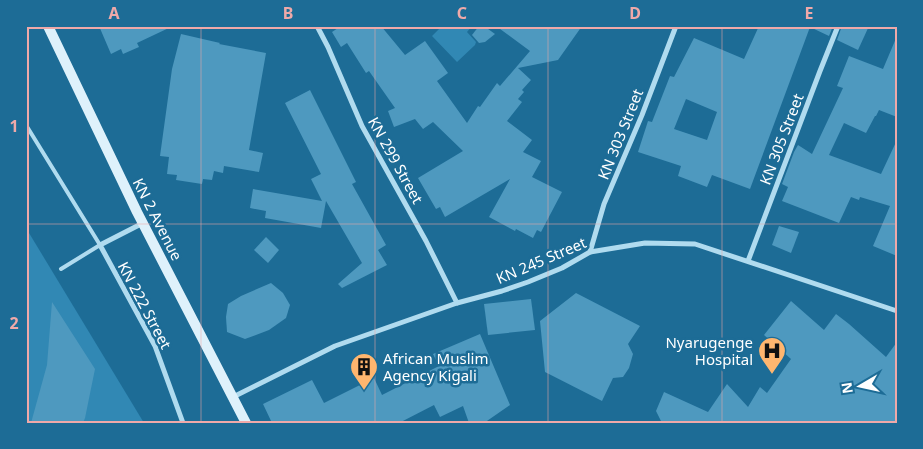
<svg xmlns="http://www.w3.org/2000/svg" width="923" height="449" font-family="'Noto Sans',sans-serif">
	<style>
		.green { fill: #3188b4 }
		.building { fill: #4e99bf; fill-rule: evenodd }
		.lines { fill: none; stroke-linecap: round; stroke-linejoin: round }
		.lane { stroke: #b0dbef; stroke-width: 4 }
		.street { stroke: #b0dbef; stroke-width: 5 }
		.secondary { stroke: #def1fb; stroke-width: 10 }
		.grid { fill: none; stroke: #efa9a9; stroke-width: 1; stroke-opacity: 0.55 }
		.labels { text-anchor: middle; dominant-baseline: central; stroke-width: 5; stroke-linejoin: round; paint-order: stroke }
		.street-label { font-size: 15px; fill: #fff; stroke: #1d6c96 }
		.poi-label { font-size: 15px; fill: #fff; stroke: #1d6c96; text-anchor: end }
		.neatline { fill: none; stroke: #efa9a9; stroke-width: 2 }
		.grid-label { font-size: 16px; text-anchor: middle; font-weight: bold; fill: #efa9a9 }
	</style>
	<rect width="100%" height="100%" fill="#1d6c96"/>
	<g class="green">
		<path d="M441,26H472L467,32L476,42L475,45L457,62L432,36L441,27Z"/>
		<path d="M26,228L144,423H26Z"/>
	</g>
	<g class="building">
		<path d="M99,26H173L137,43L139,47L123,54L121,49L111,54Z"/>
		<path d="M336,26H381L405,55L425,41L448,73L437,81L467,123L478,106L480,107L497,83L500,86L530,51L496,26H582L558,60L518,68L531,80L522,90L524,92L518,99L522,102L507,121L532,140L523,152L541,161L532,177L562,192L541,232L537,230L533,238L516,229L515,231L489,217L510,179L445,217L440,207L436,209L418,178L463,151L433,122L423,129L415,119L394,127L388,111L395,108L369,71L366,73L347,43L341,47L332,32L338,28Z"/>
		<path d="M479,26H484L495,34L485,42L479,43L472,35Z"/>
		<path d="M759,26H833L829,36L810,27L750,189L712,175L707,187L678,176L681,166L638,152L648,121L652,122L670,76L674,77L694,38L744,59ZM686,99L717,112L707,140L674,129Z"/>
		<path d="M842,26H869L858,50L837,40Z"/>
		<path d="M181,34L220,43L219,44L266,53L249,150L263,153L259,172L224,166L223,173L214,171L212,180L203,179L202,184L176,180L177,175L167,174L169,157L160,156L172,69Z"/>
		<path d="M897,36V117L879,110L876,116H875L866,133L844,123L829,155L881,174L897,140V256L873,246L890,206L860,197L859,200L851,197L839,223L782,201L788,187L782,184L794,152L798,145L812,154L843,88L837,86L849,56L883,69Z"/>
		<path d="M310,90L356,182L352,184L386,245L378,250L387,265L342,288L338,284L362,263L326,201L321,228L265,218L266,211L250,208L253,189L322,201L311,179L321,174L285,103Z"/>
		<path d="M779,226L799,232L791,253L772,245Z"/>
		<path d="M266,237L279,250L268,263L254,250Z"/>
		<path d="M271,283L283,293L290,305L286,318L269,330L245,339L227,332L226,317L228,304L241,296Z"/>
		<path d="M576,293L640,326L628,344L633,354L629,368L623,377L613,378L602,401L545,372L540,321Z"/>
		<path d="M531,299L535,330L488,335L484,304Z"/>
		<path d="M791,301L824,330L836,314L849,324L886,357L897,342V423H662L656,411L664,392L708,412L727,384L748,407L760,387L767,393L791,359L764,335Z"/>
		<path d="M52,302L95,369L85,418L83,423H31L47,365Z"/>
		<path d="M480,334L510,405L484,423H469L463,406L440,417L434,405L399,423H272L263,404L312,380L324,403L374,378L382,395L439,366L433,354Z"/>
	</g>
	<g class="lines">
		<path class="lane" d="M26,125L100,245L61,269"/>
		<g class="street">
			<path d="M317,26L328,47L362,126L426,241L457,303"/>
			<path d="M143,223L100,245L155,346L183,423"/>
			<path d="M590,252L604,204L642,115L676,26"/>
			<path d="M748,261L820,71L838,26"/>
			<path d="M233,397L335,346L457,303L502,291L528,282L562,268L590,252L645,243L695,244L897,311"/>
		</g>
		<path class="secondary" d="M48,26L137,212L246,423"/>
	</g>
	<path class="grid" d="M201,26V423M375,26V423M548,26V423M722,26V423M26,224H897"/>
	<defs>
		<symbol id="hospital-pin" viewBox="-11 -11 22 30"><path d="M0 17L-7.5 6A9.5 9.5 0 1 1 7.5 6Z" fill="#ffb66f" stroke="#1d6c96"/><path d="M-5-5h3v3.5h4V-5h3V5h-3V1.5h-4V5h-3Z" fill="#111"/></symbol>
		<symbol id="building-pin" viewBox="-11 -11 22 30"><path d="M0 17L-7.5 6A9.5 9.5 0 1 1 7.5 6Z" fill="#ffb66f" stroke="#1d6c96"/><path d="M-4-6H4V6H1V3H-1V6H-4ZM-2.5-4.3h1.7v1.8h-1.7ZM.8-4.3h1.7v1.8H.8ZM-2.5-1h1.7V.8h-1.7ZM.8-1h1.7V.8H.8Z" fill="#111"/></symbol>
	</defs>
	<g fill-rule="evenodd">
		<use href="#hospital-pin" x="756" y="335" width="32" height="43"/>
		<use href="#building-pin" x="348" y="351" width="32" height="43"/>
	</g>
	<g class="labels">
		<g class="street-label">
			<text transform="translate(620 134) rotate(-68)">KN 303 Street</text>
			<text transform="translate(781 139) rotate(-69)">KN 305 Street</text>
			<text transform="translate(396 160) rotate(61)">KN 299 Street</text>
			<text transform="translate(158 219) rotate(63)">KN 2 Avenue</text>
			<text transform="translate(541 260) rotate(-23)">KN 245 Street</text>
			<text transform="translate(145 305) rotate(62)">KN 222 Street</text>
		</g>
		<g class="poi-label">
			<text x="753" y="342">Nyarugenge<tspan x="753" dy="17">Hospital</tspan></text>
			<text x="383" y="358" text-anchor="start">African Muslim<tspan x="383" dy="17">Agency Kigali</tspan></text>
		</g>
	</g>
	<rect width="923" height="449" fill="none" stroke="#1d6c96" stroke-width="55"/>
	<g transform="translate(860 386) rotate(261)" stroke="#1d6c96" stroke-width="4" paint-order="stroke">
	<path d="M0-4L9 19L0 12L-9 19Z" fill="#ffffff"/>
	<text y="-8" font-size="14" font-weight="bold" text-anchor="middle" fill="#ffffff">N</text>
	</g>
	<rect x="28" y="28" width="868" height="394" class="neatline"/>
	<g class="grid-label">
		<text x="114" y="19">A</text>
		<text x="288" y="19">B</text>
		<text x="462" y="19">C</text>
		<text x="635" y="19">D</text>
		<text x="809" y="19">E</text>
		<text x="14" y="132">1</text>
		<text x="14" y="329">2</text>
	</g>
</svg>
